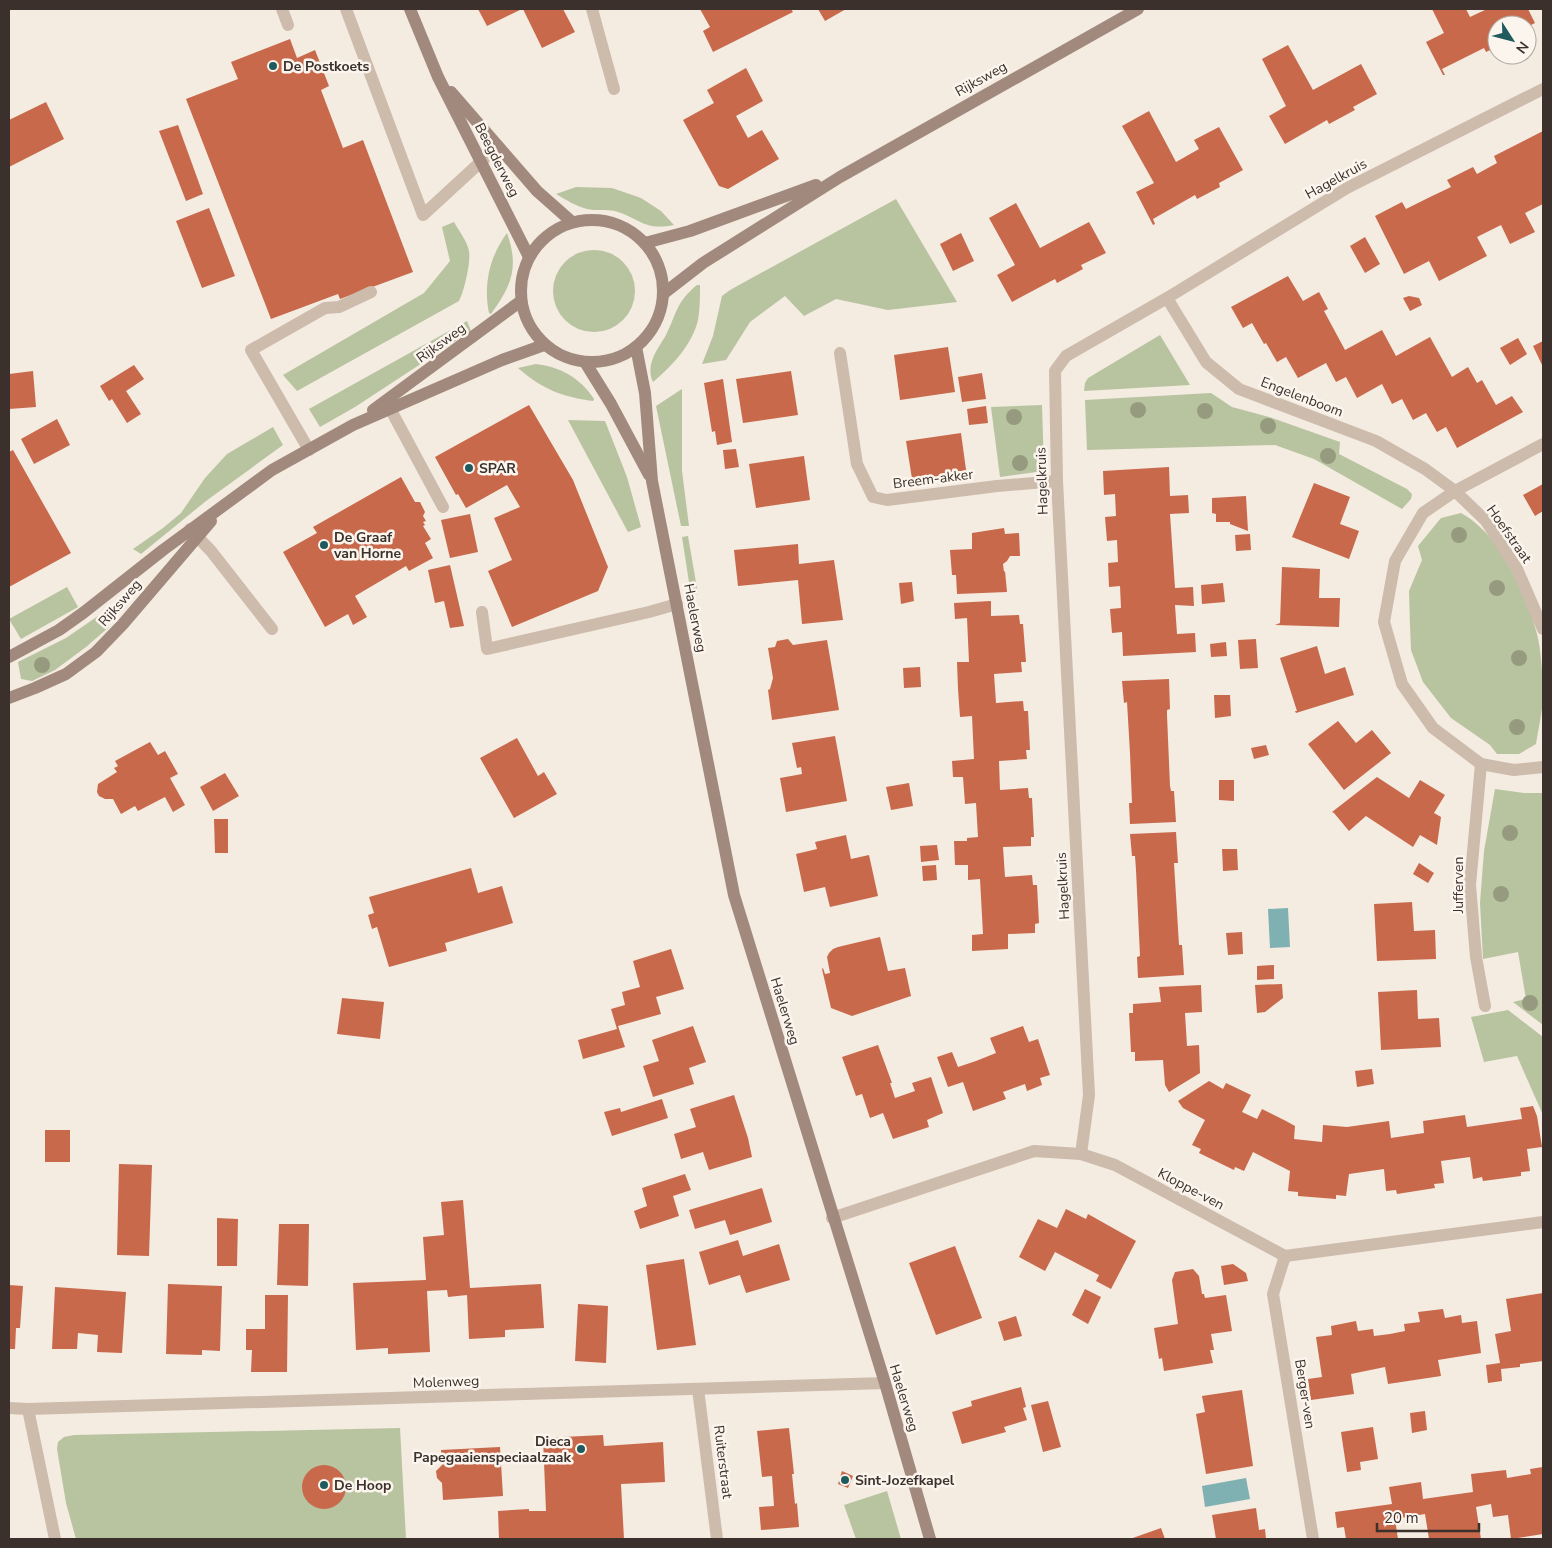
<svg xmlns="http://www.w3.org/2000/svg" width="1552" height="1548" font-family="'Nunito Sans',sans-serif">
	<style>
		.green { fill: #b8c4a0 }
		.water { fill: #7fb0b2 }
		.building { fill: #c8694b }
		.lines { fill: none; stroke-linecap: round; stroke-linejoin: round }
		.lane { stroke: #cdbbac; stroke-width: 12 }
		.street { stroke: #cdbbac; stroke-width: 12 }
		.secondary { stroke: #a18a7d; stroke-width: 12 }
		.tree { fill: #969b7f }
		.poi-dot { fill: #1f5a5e; stroke: #fbf5ee; stroke-width: 2 }
		.labels { text-anchor: middle; dominant-baseline: central; stroke-width: 5; stroke-linejoin: round; paint-order: stroke }
		.poi-label { font-size: 14px; font-weight: bold; fill: #3b302b; stroke: #fbf5ee; text-anchor: start }
		.street-label { font-size: 14px; fill: #3b302b; stroke: #fbf5ee }
	</style>
	<rect width="100%" height="100%" fill="#f4ebe1"/>
	<g class="green">
		<path d="M576,187L612,188L641,198L661,211L674,225C644,231 641,219 615,211C605,209 596,211 587,209C576,206 566,200 556,194Z"/>
		<path d="M896,199L957,302L888,310L836,299L804,316L785,296L750,322L726,360L702,364L713,336L722,296L730,290Z"/>
		<path d="M454,222C459,231 467,241 469,251C471,262 464,292 459,301L297,391L283,375L424,293L450,261L442,227Z"/>
		<path d="M507,233C519,267 512,285 491,314L489,313C483,284 490,256 507,233Z"/>
		<circle cx="594" cy="291" r="41"/>
		<path d="M697,285H700C700,297 700,309 698,320C692,345 672,366 653,382C645,364 658,349 666,335C677,313 676,302 697,285Z"/>
		<path d="M467,321L471,331L355,407L320,427L309,409Z"/>
		<path d="M1160,335L1190,385L1084,391L1085,383L1088,378Z"/>
		<path d="M536,364C561,367 580,378 594,399L593,401C562,397 542,389 518,368Z"/>
		<path d="M682,389V471L689,526H681L656,406Z"/>
		<path d="M1211,393L1232,407L1269,417L1340,442L1339,454L1407,489L1412,494L1411,499L1402,509L1314,459L1275,445L1087,450L1085,400Z"/>
		<path d="M1042,405L1044,471L1000,477L991,407Z"/>
		<path d="M568,420L605,421L627,477L641,527L628,532Z"/>
		<path d="M273,427L283,445L206,501L141,554L133,549L163,528L181,513L205,478L227,454Z"/>
		<path d="M1461,513C1500,534 1526,593 1537,634C1541,650 1542,670 1543,687C1544,706 1539,725 1536,744L1519,754H1497L1490,745L1451,718L1423,682L1411,650L1410,625L1409,591L1422,560L1418,546L1441,518Z"/>
		<path d="M688,536L698,594L691,595L682,537Z"/>
		<path d="M67,587L78,607L21,639L9,619Z"/>
		<path d="M98,616L109,627L86,647L55,670L32,681L21,679L18,662L66,638Z"/>
		<path d="M1495,789L1524,793H1543V1025L1513,1002L1526,999L1518,952L1483,959L1480,903L1484,851Z"/>
		<path d="M1508,1010L1543,1037V1115L1517,1056L1484,1062L1471,1017Z"/>
		<path d="M400,1428L406,1539H76L66,1503L57,1449L58,1442L64,1437L74,1435Z"/>
		<path d="M887,1491L901,1539H856L844,1505Z"/>
	</g>
	<g class="water">
		<path d="M1288,908L1290,947L1270,948L1268,909Z"/>
		<path d="M1246,1478L1250,1499L1205,1507L1202,1486Z"/>
	</g>
	<g class="building">
		<path d="M478,9H522L487,26Z"/>
		<path d="M523,9H563L575,32L542,48Z"/>
		<path d="M700,9H791L793,12L713,52L703,31L710,27Z"/>
		<path d="M818,9H846L825,21Z"/>
		<path d="M1432,9H1466L1470,17L1487,9H1528L1535,23L1527,27V25H1497V47L1486,52L1484,48L1442,69L1445,75H1443L1426,42L1444,33Z"/>
		<path d="M290,39L297,58L315,50L329,86L321,90L343,148L363,140L413,272L340,299L338,294L271,319L186,99L238,79L231,62Z"/>
		<path d="M1288,45L1313,90L1361,64L1377,94L1353,107L1355,110L1329,124L1327,120L1285,144L1269,116L1286,106L1262,59Z"/>
		<path d="M746,68L763,101L736,116L748,138L762,130L779,159L728,189L719,186L683,120L714,103L707,90Z"/>
		<path d="M46,102L64,139L9,167V120Z"/>
		<path d="M1149,111L1176,162L1199,149L1194,140L1219,127L1243,170L1219,183L1220,187L1197,199L1195,195L1153,219L1155,224L1153,225L1136,192L1154,183L1122,126Z"/>
		<path d="M178,125L203,194L186,201L159,131Z"/>
		<path d="M1543,131V204L1525,213L1535,232L1510,244L1501,225L1477,237L1487,256L1439,281L1429,261L1404,274L1375,216L1402,202L1406,209L1428,198L1451,187L1447,180L1473,167L1477,174L1497,163L1494,156Z"/>
		<path d="M1016,203L1040,248L1089,222L1106,253L1081,265L1083,269L1057,283L1055,279L1012,302L997,275L1015,265L989,218Z"/>
		<path d="M209,208L235,276L202,288L176,221Z"/>
		<path d="M961,233L974,261L953,271L940,244Z"/>
		<path d="M1365,237L1380,264L1365,273L1350,246Z"/>
		<path d="M1288,276L1303,301L1319,292L1328,309L1324,311L1345,350L1382,330L1396,356L1430,337L1452,377L1468,367L1477,383L1482,380L1496,405L1512,396L1523,412L1457,448L1446,427L1437,432L1426,413L1413,420L1402,399L1392,404L1382,384L1357,398L1346,377L1336,382L1326,363L1298,378L1286,357L1277,362L1266,343L1264,344L1252,323L1243,328L1231,307Z"/>
		<path d="M1409,296L1419,298L1422,305L1410,311L1403,298Z"/>
		<path d="M1518,338L1527,354L1510,365L1500,348Z"/>
		<path d="M1543,341V367L1533,346Z"/>
		<path d="M948,347L955,392L900,400L894,355Z"/>
		<path d="M134,365L144,379L126,391L141,414L127,423L112,399L109,401L100,386Z"/>
		<path d="M33,371L36,407L9,409V374Z"/>
		<path d="M791,371L798,415L743,423L736,379Z"/>
		<path d="M982,373L986,399L962,402L958,377Z"/>
		<path d="M723,379L732,442L717,445L715,431L712,432L704,383Z"/>
		<path d="M529,405L573,480L608,567L598,591L512,627L488,571L512,560L494,518L520,507L507,485L466,508L458,494L456,495L435,457Z"/>
		<path d="M986,406L988,423L969,425L967,409Z"/>
		<path d="M57,419L70,445L34,464L21,439Z"/>
		<path d="M961,433L967,477L913,485L906,441Z"/>
		<path d="M736,449L739,467L725,469L723,450Z"/>
		<path d="M13,450L71,553L9,587V452Z"/>
		<path d="M804,456L810,500L756,508L749,464Z"/>
		<path d="M1169,467L1170,496L1188,495L1189,513L1170,514L1175,588L1193,587L1194,606L1175,605L1177,634L1195,633L1196,652L1123,656L1122,632L1112,633L1110,609L1121,608L1120,586L1109,587L1108,563L1118,562L1117,540L1107,541L1105,517L1116,516L1115,494L1104,495L1103,471Z"/>
		<path d="M401,477L415,502H420L425,512L423,516L426,521L423,522L425,525L423,526L431,539L425,543L433,558L409,571L406,566L355,596L367,617L353,625L348,614L325,627L283,552L317,533L313,527Z"/>
		<path d="M1314,483L1350,497L1340,524L1359,531L1349,559L1292,537Z"/>
		<path d="M1543,484V511L1535,516L1523,495Z"/>
		<path d="M1246,496L1248,531L1230,524V522H1216V514L1212,513V498Z"/>
		<path d="M470,514L478,552L450,558L441,520Z"/>
		<path d="M1004,528L1005,534L1019,533L1020,556H1010L1007,561L1003,564L1004,572L1005,571L1007,592L957,594L956,575H952L950,550L972,549V533Z"/>
		<path d="M1250,534L1251,550L1236,551L1235,535Z"/>
		<path d="M798,544L799,564L834,560L843,620L802,624L798,580L738,586L734,550Z"/>
		<path d="M450,565L464,626L450,628L444,601L435,603L428,570Z"/>
		<path d="M1282,567L1320,569L1319,598H1340L1339,627L1275,625L1280,623Z"/>
		<path d="M912,582L914,601L901,604L899,583Z"/>
		<path d="M1223,583L1225,602L1202,604L1201,585Z"/>
		<path d="M991,601V616L1019,615L1020,624H1023L1026,662H1021L1022,672L994,674L996,703L1023,701L1024,711H1028L1030,750H1026L1027,759L999,761L1000,790L1028,788L1029,798H1032L1034,837H1031V846L1003,847L1005,877L1032,875L1033,885H1037L1039,923L1035,924V933L1008,934V949L972,951V935L983,934L980,879L968,880V865H955L954,841H967V838L978,837L976,803L965,804L963,777H953L952,761L974,759L972,716L960,717L958,689L957,662H969L967,618L955,619L954,603Z"/>
		<path d="M788,639L793,645L827,640L839,710L772,720L768,690L770,689L773,678L768,648L775,647L777,641Z"/>
		<path d="M1256,639L1258,668L1240,669L1238,640Z"/>
		<path d="M1226,642L1227,656L1211,657L1210,644Z"/>
		<path d="M1317,646L1325,674L1345,667L1354,695L1296,713L1295,711H1297L1280,658Z"/>
		<path d="M920,667L921,687L904,688L903,668Z"/>
		<path d="M1169,679L1170,709L1167,710V715L1170,786L1171,791H1174L1176,822L1130,824L1129,803H1132L1130,753L1127,702L1124,703L1122,681Z"/>
		<path d="M1214,695H1230L1231,716L1215,718Z"/>
		<path d="M1338,721L1356,743L1372,730L1391,753L1344,790L1308,744Z"/>
		<path d="M835,736L847,801L786,812L780,778L802,774L801,767L797,768L792,743Z"/>
		<path d="M517,738L538,776L544,772L557,794L514,818L480,758Z"/>
		<path d="M150,742L158,755L165,751L178,774L170,778L185,805L173,812L165,797L138,811L135,806L121,814L113,799H105L99,796L97,792L98,784L117,772L114,768L118,766L115,761Z"/>
		<path d="M1266,745L1269,755L1254,759L1251,748Z"/>
		<path d="M225,773L239,796L213,811L200,787Z"/>
		<path d="M1377,777L1409,798L1420,780L1445,795L1434,813L1441,817L1437,845L1420,835L1413,847L1366,816L1349,831L1334,813L1332,812Z"/>
		<path d="M1219,780H1234V801L1219,800Z"/>
		<path d="M909,783L913,806L891,810L886,787Z"/>
		<path d="M214,819H228V853H215Z"/>
		<path d="M1176,832L1178,863H1174L1179,945H1182L1184,975L1138,978L1137,957L1140,956L1136,870L1135,856H1132L1130,834Z"/>
		<path d="M846,835L851,859L869,855L878,896L830,907L825,887L804,892L796,854L817,849L815,842Z"/>
		<path d="M937,845L939,860L921,862L920,846Z"/>
		<path d="M1222,849H1237L1238,870L1223,871Z"/>
		<path d="M1419,863L1434,873L1428,883L1413,874Z"/>
		<path d="M936,865L937,880L923,881L922,866Z"/>
		<path d="M471,868L478,893L502,886L513,923L445,943L447,951L389,967L377,927L372,929L368,915L374,913L369,897Z"/>
		<path d="M1412,902L1414,931L1435,930L1436,959L1377,961L1374,904Z"/>
		<path d="M1242,932L1243,954L1228,955L1226,933Z"/>
		<path d="M880,937L888,971L905,968L911,996L852,1016L831,1008L822,969L823,968L825,974L830,973L827,957L829,953L833,949L838,947Z"/>
		<path d="M671,949L684,989L656,997L661,1014L618,1026L625,1047L583,1059L578,1040L617,1029L611,1009L625,1005L622,992L640,987L633,961Z"/>
		<path d="M1274,965V979L1257,980V966Z"/>
		<path d="M1282,984L1283,998L1265,1012L1257,1013L1255,985Z"/>
		<path d="M1201,985L1202,1012L1185,1013L1187,1046L1199,1045L1200,1073L1169,1092L1165,1085L1163,1060L1135,1061V1052H1131L1129,1013H1133V1004L1161,1002L1159,987Z"/>
		<path d="M1417,990L1418,1019L1439,1018L1441,1047L1381,1050L1378,992Z"/>
		<path d="M342,998L384,1002L380,1039L337,1034Z"/>
		<path d="M693,1026L706,1062L689,1068L694,1084L653,1097L643,1066L659,1061L652,1040Z"/>
		<path d="M1023,1026L1029,1042L1038,1039L1050,1075L1040,1078L1042,1085L1027,1091L1025,1084L1003,1092L1006,1099L973,1111L963,1082L948,1087L937,1057L952,1052L958,1067L976,1061L996,1053L990,1038Z"/>
		<path d="M878,1045L892,1083H890L895,1098L915,1091L912,1083L931,1077L943,1113L927,1120L929,1127L893,1139L883,1113L870,1118L862,1094L856,1096L842,1057Z"/>
		<path d="M1372,1069L1374,1084L1357,1087L1355,1071Z"/>
		<path d="M1209,1081L1223,1089L1226,1083L1251,1095L1242,1112L1257,1119L1262,1109L1286,1121L1295,1126L1294,1139L1322,1142L1323,1125L1347,1127L1389,1121L1391,1138L1424,1133L1423,1121L1465,1115L1467,1127L1522,1119L1520,1108L1533,1106L1537,1116L1542,1147L1527,1149L1530,1171L1521,1172V1176L1483,1181L1482,1177L1473,1179L1470,1157L1441,1161L1444,1183L1434,1184L1435,1188L1397,1194L1396,1190L1386,1191L1384,1169L1349,1174L1346,1196L1336,1195V1199L1298,1196V1192L1288,1191L1290,1171L1253,1152L1244,1171L1235,1167L1234,1170L1199,1153L1201,1149L1192,1145L1205,1120L1183,1108L1178,1101Z"/>
		<path d="M734,1095L748,1138L752,1157L709,1170L703,1152L681,1159L674,1134L696,1127L690,1109Z"/>
		<path d="M662,1099L668,1118L612,1136L604,1112L620,1108L621,1112Z"/>
		<rect x="45" y="1130" width="25" height="32"/>
		<path d="M119,1164L152,1165L149,1256L117,1255Z"/>
		<path d="M685,1174L691,1190L673,1196L679,1216L640,1229L634,1211L647,1206L642,1188Z"/>
		<path d="M762,1188L772,1222L730,1235L725,1220L695,1229L689,1210Z"/>
		<path d="M463,1200L470,1288L541,1284L544,1328L505,1330V1337L469,1339L467,1295L448,1297L447,1290L427,1291L430,1352L388,1354V1348L356,1350L353,1283L426,1280L423,1237L444,1235L441,1202Z"/>
		<path d="M1066,1209L1086,1219L1088,1214L1136,1241L1111,1289L1096,1281L1099,1275L1055,1252L1045,1271L1019,1257L1038,1219L1057,1228Z"/>
		<path d="M217,1218L238,1219L237,1266H217Z"/>
		<path d="M279,1224H309L308,1286L277,1285Z"/>
		<path d="M738,1240L743,1256L779,1244L790,1280L746,1293L740,1275L709,1285L699,1252Z"/>
		<path d="M955,1246L982,1318L936,1335L909,1263Z"/>
		<path d="M684,1259L696,1345L657,1350L646,1265Z"/>
		<path d="M1233,1264L1246,1273L1248,1281L1224,1285L1221,1266Z"/>
		<path d="M1193,1269L1199,1276L1202,1294H1204L1205,1298L1226,1295L1232,1331L1211,1334L1214,1350H1210L1213,1363L1164,1371L1162,1358L1159,1359L1154,1328L1178,1324L1172,1280L1175,1272Z"/>
		<path d="M168,1284L222,1286L220,1351L202,1350V1355L166,1354Z"/>
		<path d="M9,1285L23,1286L20,1328H16L15,1349H9Z"/>
		<path d="M55,1287L126,1292L122,1353L97,1352L98,1335L78,1333L77,1349H52Z"/>
		<path d="M1085,1289L1101,1297L1088,1324L1072,1315Z"/>
		<path d="M1543,1293V1341H1542L1543,1361L1520,1364V1367L1501,1369L1502,1381L1488,1383L1486,1365L1500,1363L1495,1334L1511,1331L1506,1299Z"/>
		<path d="M265,1295H288L287,1372H251L252,1350H246V1329H265Z"/>
		<path d="M578,1304L608,1306L606,1363L575,1361Z"/>
		<path d="M1443,1309L1445,1318L1461,1315L1462,1323L1477,1321L1481,1353L1438,1360L1441,1376L1388,1384L1385,1367L1351,1374L1354,1394L1311,1400L1308,1379L1322,1377L1316,1337L1332,1335L1331,1326L1356,1321L1358,1331L1373,1329L1374,1336L1390,1334L1405,1331L1404,1324L1420,1322L1418,1312Z"/>
		<path d="M1016,1316L1022,1336L1004,1341L998,1322Z"/>
		<path d="M1021,1387L1026,1407L1023,1408L1027,1420L1004,1427L1006,1432L962,1444L952,1412L972,1406L971,1401Z"/>
		<path d="M1242,1390L1253,1466L1206,1474L1196,1414L1205,1412L1202,1396Z"/>
		<path d="M1048,1401L1061,1447L1043,1452L1031,1405Z"/>
		<path d="M1425,1411L1427,1430L1412,1433L1410,1413Z"/>
		<path d="M1373,1427L1378,1459L1360,1462L1361,1470L1347,1472L1341,1432Z"/>
		<path d="M789,1428L794,1474H792L795,1504L797,1503L799,1527L761,1530L759,1507L774,1506L772,1476L762,1477L757,1431Z"/>
		<path d="M603,1435L604,1446L663,1442L665,1482L621,1484L624,1539H499L498,1511L529,1509V1511H546L543,1438Z"/>
		<path d="M500,1447L503,1496L443,1500L442,1483L437,1478L436,1471L442,1465L441,1450Z"/>
		<circle cx="324" cy="1487" r="22"/>
		<path d="M1543,1467V1534L1511,1539L1508,1515L1493,1517L1491,1504L1476,1507L1481,1539H1429L1425,1514L1395,1519L1398,1539H1346L1344,1527L1337,1528L1335,1512L1392,1504L1389,1487L1421,1482L1423,1499L1473,1492L1471,1474L1506,1470L1507,1478L1531,1474L1530,1469Z"/>
		<path d="M842,1471L853,1476L848,1488L838,1484Z"/>
		<path d="M1256,1508L1259,1530L1265,1529L1266,1539H1216L1212,1515Z"/>
		<path d="M1161,1528L1165,1539H1130Z"/>
	</g>
	<g class="lines">
		<g class="lane">
			<path d="M282,9L288,25"/>
			<path d="M346,9L423,215L498,146"/>
			<path d="M386,401L443,507"/>
			<path d="M309,450L251,350L325,308L339,307L371,292"/>
			<path d="M190,529L211,551L272,629"/>
			<path d="M482,612L487,649L649,612L677,604"/>
		</g>
		<g class="street">
			<path d="M592,9L614,89"/>
			<path d="M1167,298L1206,362L1239,389L1376,441L1425,469L1455,491L1486,521L1517,569L1543,629"/>
			<path d="M840,353L857,464L873,497L887,500L997,486L1057,481"/>
			<path d="M1543,444L1455,491L1423,513L1395,561L1384,622L1402,684L1433,728L1481,764L1514,770L1543,767"/>
			<path d="M1481,764L1470,885L1476,957L1485,1006"/>
			<path d="M1081,1154L1089,1095L1057,481L1055,371L1066,356L1167,298L1347,188L1543,89"/>
			<path d="M832,1218L1034,1151L1081,1154L1115,1165L1285,1256L1543,1222"/>
			<path d="M1285,1256L1273,1294L1313,1539"/>
			<path d="M698,1389L717,1539"/>
			<path d="M9,1408L28,1409L885,1383"/>
			<path d="M28,1409L55,1539"/>
		</g>
		<g class="secondary">
			<path d="M410,9L438,77L529,257"/>
			<path d="M451,92L537,191L572,222"/>
			<circle cx="592" cy="291" r="71"/>
			<path d="M645,243L690,231L816,185"/>
			<path d="M663,294L703,263L840,177L1138,9"/>
			<path d="M636,347L645,393L652,481L734,895L885,1383L930,1539"/>
			<path d="M585,362L611,404L649,475"/>
			<path d="M373,410L521,301"/>
			<path d="M9,657L59,630L83,613L163,550L272,470L353,425L502,360L544,345"/>
			<path d="M9,698L35,688L66,674L96,652L123,624L211,521"/>
		</g>
	</g>
	<g class="tree">
		<circle cx="1138" cy="410" r="8"/>
		<circle cx="1205" cy="411" r="8"/>
		<circle cx="1014" cy="417" r="8"/>
		<circle cx="1268" cy="426" r="8"/>
		<circle cx="1328" cy="456" r="8"/>
		<circle cx="1020" cy="463" r="8"/>
		<circle cx="1459" cy="535" r="8"/>
		<circle cx="1497" cy="588" r="8"/>
		<circle cx="1519" cy="658" r="8"/>
		<circle cx="42" cy="665" r="8"/>
		<circle cx="1517" cy="727" r="8"/>
		<circle cx="1510" cy="833" r="8"/>
		<circle cx="1501" cy="894" r="8"/>
		<circle cx="1530" cy="1003" r="8"/>
	</g>
	<g class="poi-dot">
		<circle cx="273" cy="66" r="5"/>
		<circle cx="469" cy="468" r="5"/>
		<circle cx="324" cy="545" r="5"/>
		<circle cx="581" cy="1449" r="5"/>
		<circle cx="845" cy="1480" r="5"/>
		<circle cx="324" cy="1485" r="5"/>
	</g>
	<g class="labels">
		<g class="poi-label">
			<text x="283" y="66">De Postkoets</text>
			<text x="479" y="468">SPAR</text>
			<text x="334" y="537">De Graaf<tspan x="334" dy="16">van Horne</tspan></text>
			<text x="571" y="1441" text-anchor="end">Dieca<tspan x="571" dy="16">Papegaaienspeciaalzaak</tspan></text>
			<text x="855" y="1480">Sint-Jozefkapel</text>
			<text x="334" y="1485">De Hoop</text>
		</g>
		<g class="street-label">
			<text transform="translate(981 79) rotate(-29)">Rijksweg</text>
			<text transform="translate(497 160) rotate(63)">Beegderweg</text>
			<text transform="translate(1336 179) rotate(-29)">Hagelkruis</text>
			<text transform="translate(441 343) rotate(-36)">Rijksweg</text>
			<text transform="translate(1302 397) rotate(21)">Engelenboom</text>
			<text transform="translate(933 479) rotate(-7)">Breem-akker</text>
			<text transform="translate(1042 481) rotate(-92)">Hagelkruis</text>
			<text transform="translate(1509 534) rotate(55)">Hoefstraat</text>
			<text transform="translate(120 603) rotate(-49)">Rijksweg</text>
			<text transform="translate(695 618) rotate(79)">Haelerweg</text>
			<text transform="translate(1458 885) rotate(-90)">Jufferven</text>
			<text transform="translate(1063 886) rotate(-93)">Hagelkruis</text>
			<text transform="translate(785 1011) rotate(73)">Haelerweg</text>
			<text transform="translate(1191 1189) rotate(28)">Kloppe-ven</text>
			<text transform="translate(446 1382) rotate(-2)">Molenweg</text>
			<text transform="translate(1305 1394) rotate(81)">Berger-ven</text>
			<text transform="translate(904 1398) rotate(73)">Haelerweg</text>
			<text transform="translate(723 1462) rotate(83)">Ruiterstraat</text>
		</g>
	</g>
	<rect width="1552" height="1548" fill="none" stroke="#3b302b" stroke-width="20"/>
	<g transform="translate(1512 40) rotate(126)"><circle r="24" fill="#fbf5ee" stroke="#aea6a0"/>
	<path d="M0-4L9 19L0 12L-9 19Z" fill="#1f5a5e"/>
	<text y="-8" font-size="14" font-weight="bold" text-anchor="middle" fill="#3b302b">N</text>
	</g>
	<path d="M1377 1523v8h102v-8" fill="none" stroke="#3b302b" stroke-width="2.5"/>
	<text x="1384" y="1523" font-size="15" fill="#3b302b" stroke="#fbf5ee" stroke-width="4" paint-order="stroke">20 m</text>
</svg>
